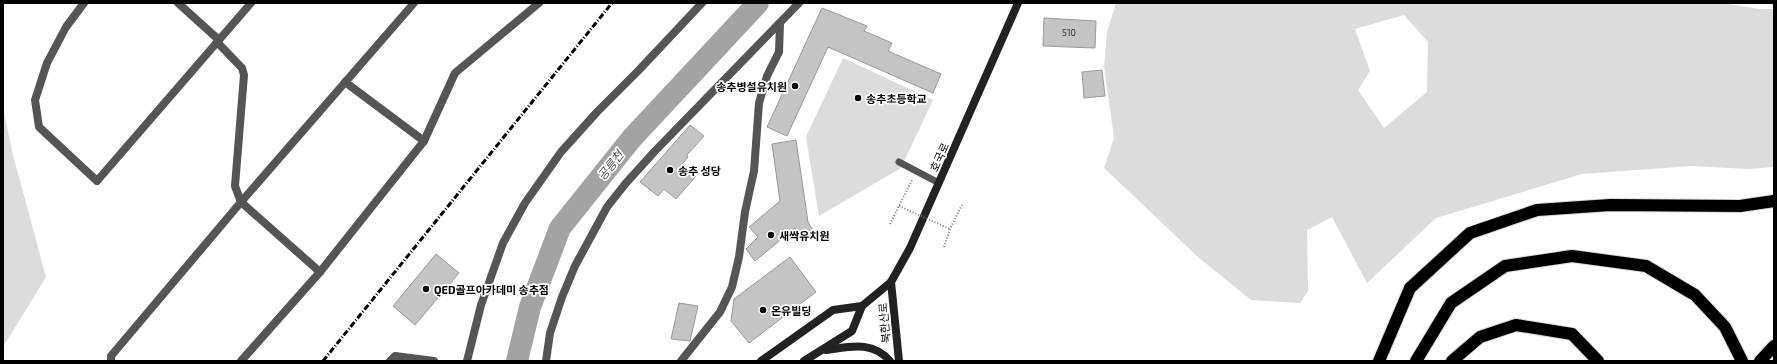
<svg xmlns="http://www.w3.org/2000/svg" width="1777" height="364" font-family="'Exo 2','Noto Sans KR',sans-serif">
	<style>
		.green { fill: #dcdcdc; fill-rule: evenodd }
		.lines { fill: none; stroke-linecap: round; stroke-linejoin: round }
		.river { stroke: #a3a3a3; stroke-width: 22 }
		.building { fill: #c4c4c4; stroke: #999 }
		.highway-casing { stroke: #dbdbdb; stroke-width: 14 }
		.path { stroke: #777; stroke-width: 2; stroke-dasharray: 1 2; stroke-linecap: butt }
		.lane { stroke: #555; stroke-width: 7 }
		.street { stroke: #555; stroke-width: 8 }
		.secondary { stroke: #222; stroke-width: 8 }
		.highway { stroke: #000; stroke-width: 12 }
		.rail { stroke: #000; stroke-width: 3; stroke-dasharray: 6 2 1 2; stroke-linecap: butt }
		.path-bridge { stroke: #777; stroke-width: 2; stroke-dasharray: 1 2; stroke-linecap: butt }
		.poi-dot { fill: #000; stroke: #fff; stroke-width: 1.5 }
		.labels { text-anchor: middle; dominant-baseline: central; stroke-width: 3.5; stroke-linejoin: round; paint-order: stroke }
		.number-label { font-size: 9px; fill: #313131 }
		.poi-label { font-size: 11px; font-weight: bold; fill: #000; stroke: #fff; text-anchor: start }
		.street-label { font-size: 11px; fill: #000; stroke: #fff }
		.water-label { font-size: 12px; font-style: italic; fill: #444; stroke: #fff }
	</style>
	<rect width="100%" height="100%" fill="#fff"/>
	<g class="green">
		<path d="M1116,3H1722L1760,9H1774V167L1747,169L1692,166L1582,174L1436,218L1367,283L1332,217L1307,230L1308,291L1300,303L1251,300L1198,257L1104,168L1114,138L1104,67L1107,32ZM1404,15L1428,42L1427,92L1384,128L1358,90L1370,71L1355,29Z"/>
		<path d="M843,58L933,100L901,168L819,216L806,137Z"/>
		<path d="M3,108L13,155L46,277L3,347Z"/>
	</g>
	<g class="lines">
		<path class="river" d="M517,361L530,307L560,228L632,138L758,3"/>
	</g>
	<g class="building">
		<path d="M822,8L867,26L864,31L892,43L888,51L941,74L933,93L828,47L787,136L767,127Z"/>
		<path d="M1044,18L1096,21L1095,48L1043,46Z"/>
		<path d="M1102,70L1105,96L1084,98L1082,72Z"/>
		<path d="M690,125L704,136L687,155L688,157L682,164L696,176L676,199L664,189L658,196L640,182Z"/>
		<path d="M796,140L808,222L815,234L803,242L795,228L755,261L746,249L758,237L749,227L780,201L772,144Z"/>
		<path d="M436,254L459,273L415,325L393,306Z"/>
		<path d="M790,257L816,292L749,343L731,321L734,299Z"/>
		<path d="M679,303L698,306L690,341L671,339Z"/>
	</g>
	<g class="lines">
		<defs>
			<g id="highway">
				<path d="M1379,361L1410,288L1470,233L1537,210L1610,205L1740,206L1774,201"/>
				<path d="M1416,361L1451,303L1505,266L1572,256L1646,266L1695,295L1725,327L1742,361"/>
				<path d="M1452,361L1480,337L1516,325L1572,334L1598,361"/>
				<path d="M1760,361L1774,346"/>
			</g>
		</defs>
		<use href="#highway" class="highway-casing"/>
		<g class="path">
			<path d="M890,224L912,180"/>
			<path d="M944,247L950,229L962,205"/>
		</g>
		<path class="lane" d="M899,162L939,183"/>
		<g class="street">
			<path d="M84,3L66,27L47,63L35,100L39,127L97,181L251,3"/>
			<path d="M178,3L219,40"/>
			<path d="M217,42L242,68L244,75L235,186L241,202L414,3"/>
			<path d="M424,141L455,73L539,3"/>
			<path d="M320,272L424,141L345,82"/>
			<path d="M111,361V356L241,202L320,272L241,361"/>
			<path d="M390,361L395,356L434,361"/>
			<path d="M467,361L481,305L503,243L525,203L561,152L597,112L638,71L702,3"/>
			<path d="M546,361L550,333L562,297L575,266L607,207L626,183L655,151L799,3"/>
			<path d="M681,361L720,312L732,287L739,257L745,212L754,171L759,103L767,76L779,52L780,24"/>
		</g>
		<g class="secondary">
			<path d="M891,282L899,361"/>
			<path d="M826,350C849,347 872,340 890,361"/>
			<path d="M761,361L833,310L862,306"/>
			<path d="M804,361L852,331L862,306L891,282L910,248L1018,3"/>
		</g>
		<use href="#highway" class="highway"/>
		<path class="rail" d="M323,361L612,3"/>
		<path class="path-bridge" d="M899,206L950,229"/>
	</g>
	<g class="poi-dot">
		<circle cx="795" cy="86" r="4"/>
		<circle cx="858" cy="98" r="4"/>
		<circle cx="670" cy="170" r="4"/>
		<circle cx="771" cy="235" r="4"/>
		<circle cx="426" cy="289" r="4"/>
		<circle cx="763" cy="310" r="4"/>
	</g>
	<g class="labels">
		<g class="number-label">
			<text x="1069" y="32">510</text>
		</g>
		<g class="poi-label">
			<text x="787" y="86" text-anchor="end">송추병설유치원</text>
			<text x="866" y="98">송추초등학교</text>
			<text x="678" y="170">송추 성당</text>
			<text x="779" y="235">새싹유치원</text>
			<text x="434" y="289">QED골프아카데미 송추점</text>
			<text x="771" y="310">온유빌딩</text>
		</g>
		<g class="street-label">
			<text transform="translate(939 157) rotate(-66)">호국로</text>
			<text transform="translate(884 323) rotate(-95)">북한산로</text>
		</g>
		<g class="water-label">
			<text transform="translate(610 165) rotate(-51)">공릉천</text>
		</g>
	</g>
	<rect width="1777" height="364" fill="none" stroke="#000000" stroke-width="8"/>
</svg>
